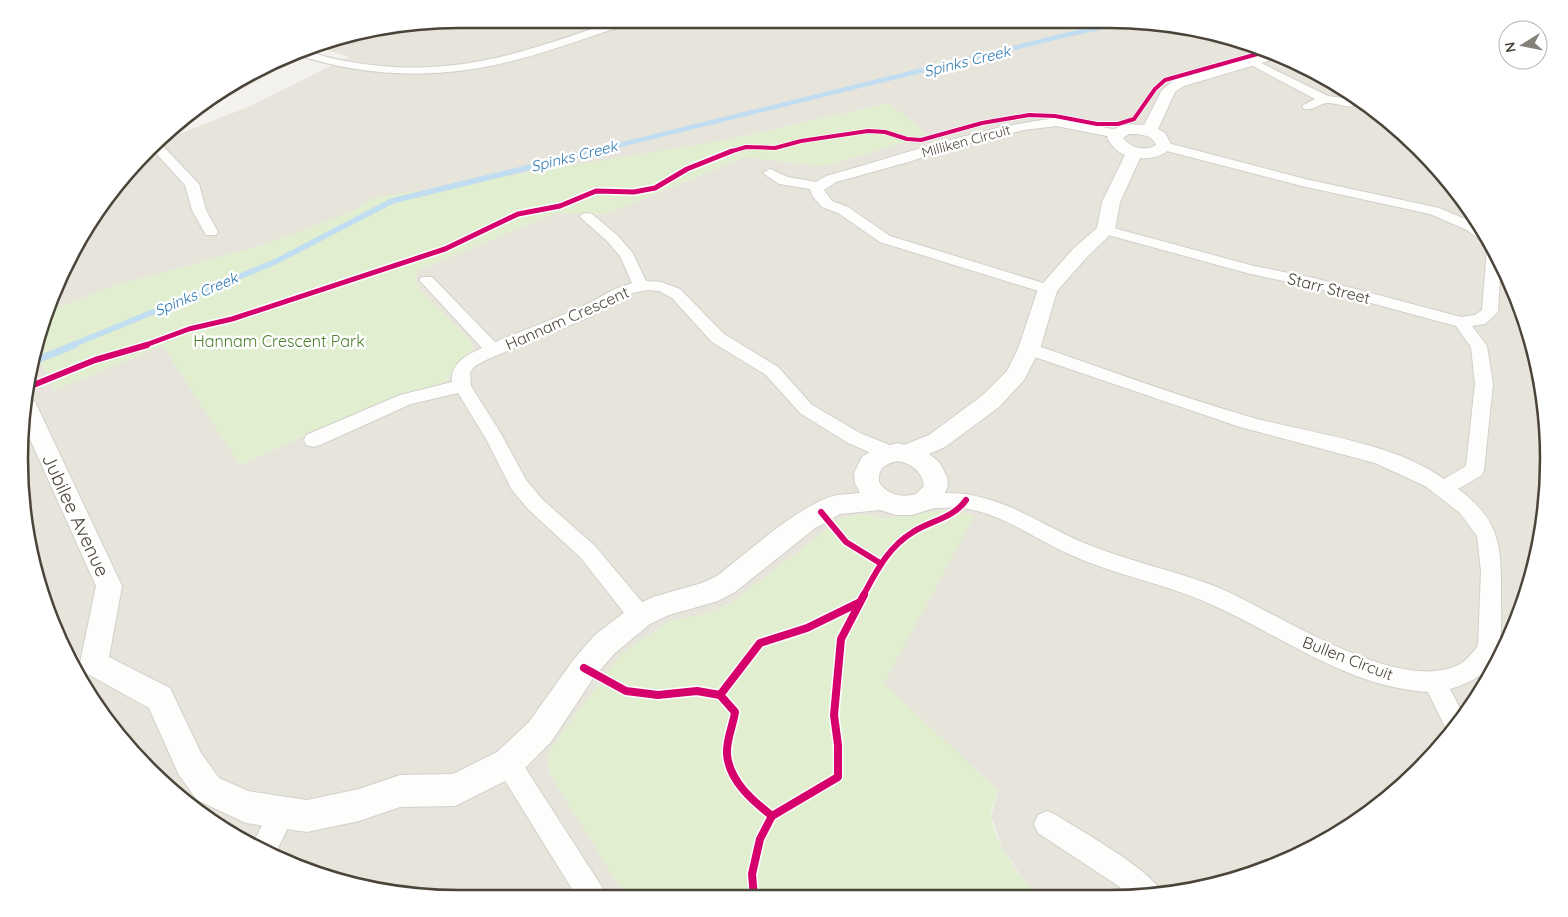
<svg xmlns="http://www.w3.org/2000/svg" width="1568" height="917" font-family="Quicksand,sans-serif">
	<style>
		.residential { fill: #e7e4dc }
		.green { fill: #e1eecf }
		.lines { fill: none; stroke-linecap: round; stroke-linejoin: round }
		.stream-far2 { stroke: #c0ddf1; stroke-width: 4.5 }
		.stream-far1 { stroke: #c0ddf1; stroke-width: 5.5 }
		.stream { stroke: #c0ddf1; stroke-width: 7 }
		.minor-casing { stroke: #d2d0cb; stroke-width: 2 }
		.tertiary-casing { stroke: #d2d0cb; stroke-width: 2 }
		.minor { fill: #fdfdfc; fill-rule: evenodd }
		.tertiary { fill: #fdfdfc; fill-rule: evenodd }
		.cycleway-far3-casing { stroke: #fff; stroke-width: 5.5 }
		.cycleway-far2-casing { stroke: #fff; stroke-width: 8 }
		.cycleway-far1-casing { stroke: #fff; stroke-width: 9 }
		.cycleway-casing { stroke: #fff; stroke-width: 11 }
		.cycleway-far3 { stroke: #d6006c; stroke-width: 4 }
		.cycleway-far2 { stroke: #d6006c; stroke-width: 5 }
		.cycleway-far1 { stroke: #d6006c; stroke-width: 6 }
		.cycleway { stroke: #d6006c; stroke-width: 8 }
		.labels { text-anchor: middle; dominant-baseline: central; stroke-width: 5; stroke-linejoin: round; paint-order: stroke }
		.far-street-label { font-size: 14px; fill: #4b4439; stroke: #fff }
		.far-water-label { font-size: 15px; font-style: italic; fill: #2e7ab2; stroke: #fff }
		.street-label { font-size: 16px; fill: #4b4439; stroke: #fff }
		.park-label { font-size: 16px; fill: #4a7f2a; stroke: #fff }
		.near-street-label { font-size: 19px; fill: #4b4439; stroke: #fff }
		.rim { fill: none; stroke: #4b4439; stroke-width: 2.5 }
	</style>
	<rect width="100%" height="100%" fill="#f4f2ee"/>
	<g class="residential">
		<path d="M459,19L1139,20L1219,36L1282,67L1294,63L1354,93L1421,148L1475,214L1516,290L1541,373L1549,459L1541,545L1516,627L1475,703L1400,789L1330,839L1251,875L1139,897H1039L1028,886L1002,848L991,816L998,791L883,683L974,516L945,510L884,519L864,514L842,518L731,603L705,614L670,621L622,653L551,748L548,761L550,774L626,897H429L317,875L214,824L109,726L42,600L19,458L36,352L55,390L163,346L241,465L306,435L408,392L447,381L457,364L471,352L473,346L470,340L419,289L416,279L418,270L556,213L604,215L745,157L821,166L836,163L928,135L889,103L263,245L114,286L45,312L93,214L169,132L176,135L248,107L349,57L312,45L317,42Z"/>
		<path d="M285,59L292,62L179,123L191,109Z"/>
	</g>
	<g class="green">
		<path d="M889,103L928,135L836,163L821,166L745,157L604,215L556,213L418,270L416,279L419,289L470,340L473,346C470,355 453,368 447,381C376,402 308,434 240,465L163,346L55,390L36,352L42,317L45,312L114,286L263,245L351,212L373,198L731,139Z"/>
		<path d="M945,510L975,515L884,683L998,791C996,798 990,810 991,817C996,847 1019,876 1039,897H626L550,774L548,761L551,748L622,653L670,621L705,614L731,603L842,518L864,514L884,519Z"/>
	</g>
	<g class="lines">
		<path class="stream-far2" d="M591,152L1066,35L1136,20"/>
		<path class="stream-far1" d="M70,346L275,262L392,201L596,151"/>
		<path class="stream" d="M35,361L74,345"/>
		<defs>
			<g id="minor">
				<path d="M624,19H641L640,21C598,33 558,49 516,60C442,80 367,78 294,54L303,50C370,72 443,73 512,54C550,44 587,30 624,19Z"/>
				<path d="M1253,59L1328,96L1352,99L1358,103C1350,111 1337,102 1327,103C1318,104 1313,111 1304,109L1302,106L1315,99L1249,64L1247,62Z"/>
				<path d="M1056,118L1117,130L1123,134L1117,138L1056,126L1024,130L941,150L912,161L836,182L824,190L832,201L848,207L890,236L1053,286L1056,289L1053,292L1048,294L880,242L838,213L822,207L813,197L810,189L779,184L763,173L770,169L788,177L816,182L826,176C902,155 977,128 1056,118Z"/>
				<path d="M1164,142L1305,179L1439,208L1477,224L1483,228L1491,244L1484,243L1467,230L1430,214L1302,186L1159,149L1158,146Z"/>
				<path d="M160,143L199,184L206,210L218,232L216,235H206L192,210L185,185L153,150Z"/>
				<path d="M587,213L592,214L617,235L632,252L646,281L661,282L680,289L724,334L778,367L812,405L860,433L897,448L899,453L897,458L890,460L883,458L848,443L800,413L766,375L712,342L672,298L659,291L647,290L633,293L592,316L488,359L475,366L470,372L471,386L500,432L526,480L543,500L595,546L648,609L651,616L648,623L640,625L632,623L581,558L529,510L512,490L486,439L458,393L411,404L320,445L313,447L306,445L304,440L306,435L400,395L452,382C450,363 467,355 482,348L422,283L419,280L422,277H432L495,342L580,308L615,289L632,283L620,256L607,241L580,217L582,214Z"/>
				<path d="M1106,226L1254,266L1314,278L1461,317L1475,315L1482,310L1487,249L1492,245L1501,262L1498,312L1485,324L1472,326L1487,346L1493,384L1484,470L1482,475L1458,489C1503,522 1501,550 1501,600C1502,647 1502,674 1450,689L1464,716L1448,733L1428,692C1344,687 1276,631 1201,600C1158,582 1111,574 1069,554C1036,540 1006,516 969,509C955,506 939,508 924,509L917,506L914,501L917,496C926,493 934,493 943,493C997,491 1037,523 1084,543C1127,561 1173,570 1217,587C1275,611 1394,693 1456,666C1465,663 1472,653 1478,646L1481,571L1477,536L1460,513L1425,486L1375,463L1240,427L1023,353L1021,349L1023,345L1029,343L1035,345C1105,369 1175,395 1247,416C1308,434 1391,441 1444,479L1466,466L1475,384L1471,347L1456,326L1312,287L1247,273L1101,233L1099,230L1101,227Z"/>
				<path d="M508,751L517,755L602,887L605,897H577L499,771L496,763L499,755Z"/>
				<path d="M282,800L291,804L295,813L275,854L253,843L273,804Z"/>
				<path d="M1047,811L1056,815C1079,830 1152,870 1162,893L1131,897L1117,885L1038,833L1034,824L1038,815Z"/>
			</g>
			<path id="tertiary" d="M1271,52L1282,57L1184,86L1175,92L1158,129L1165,133L1172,146C1165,156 1152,159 1140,158L1120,202L1115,230L1087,257L1057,291L1040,349L1024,380L999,407L945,447L929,454L939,462L947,477L948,486L941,501L934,508L912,515H896L880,510L840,514L814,529L735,592L718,601L669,615L650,624L615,653L594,677L551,742L519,774L455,806L400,807L359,821L307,832L246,823L197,800L179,775L149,708L84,672L80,663L96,586L24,426L28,400L35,402L38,408L122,586L109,657L170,688L201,753L219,778L248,791L307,800L359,789L400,775L453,774L497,752L529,722L574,659L595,635L630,608L653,597L702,583L717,576C747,553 801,503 837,495C845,494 853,494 860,493L855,483L854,473L862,457L873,450L898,443L904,445L929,435L983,395L1007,371L1018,349L1038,289L1073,249L1097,228L1102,202L1125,155C1116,151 1112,146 1107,138C1115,123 1129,124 1144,125L1162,90L1174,80ZM1129,134C1139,134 1152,134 1156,145C1145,152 1131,148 1123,138ZM898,461C912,464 922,471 924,486L916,494C902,498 887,495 879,482C878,468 884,464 898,461Z"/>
		</defs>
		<use href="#minor" class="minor-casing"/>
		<use href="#tertiary" class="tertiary-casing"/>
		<use href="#minor" class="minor"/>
		<use href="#tertiary" class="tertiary"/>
		<defs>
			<path id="cycleway-far3" d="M729,152L746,147L775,148L801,141L868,131L885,132L907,139L921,140L982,123L1029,115L1055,116L1097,124H1118L1134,119L1155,89L1165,80L1268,51"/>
			<path id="cycleway-far2" d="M143,346L189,329L232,319L445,249L518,214L560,206L596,191L634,192L655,188L687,169L732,151"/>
			<g id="cycleway-far1">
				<path d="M31,386L95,360L147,345"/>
				<path d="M821,512L846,542L880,563"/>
				<path d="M863,596C876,572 888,547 913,532C930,521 954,518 966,500"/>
			</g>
			<g id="cycleway">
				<path d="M584,668L626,691L658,695L697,691L720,695L735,712C733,726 726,740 727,754C729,781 753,801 772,816"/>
				<path d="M720,695L760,643L807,628L858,603"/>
				<path d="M754,897L752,874L760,839L772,816L838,777V745L834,715L841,639L864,595"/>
			</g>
		</defs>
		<use href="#cycleway-far3" class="cycleway-far3-casing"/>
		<use href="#cycleway-far2" class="cycleway-far2-casing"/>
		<use href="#cycleway-far1" class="cycleway-far1-casing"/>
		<use href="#cycleway" class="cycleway-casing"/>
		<use href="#cycleway-far3" class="cycleway-far3"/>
		<use href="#cycleway-far2" class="cycleway-far2"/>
		<use href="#cycleway-far1" class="cycleway-far1"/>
		<use href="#cycleway" class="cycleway"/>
	</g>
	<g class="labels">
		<g class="far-street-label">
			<text transform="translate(966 141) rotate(-15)">Milliken Circuit</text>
		</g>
		<g class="far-water-label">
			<text transform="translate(967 61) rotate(-14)">Spinks Creek</text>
			<text transform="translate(574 156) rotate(-14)">Spinks Creek</text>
			<text transform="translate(196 294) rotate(-23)">Spinks Creek</text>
		</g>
		<g class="street-label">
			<text transform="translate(1329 288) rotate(14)">Starr Street</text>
			<text transform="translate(567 318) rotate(-24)">Hannam Crescent</text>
			<text transform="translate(1348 658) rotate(21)">Bullen Circuit</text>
		</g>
		<g class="park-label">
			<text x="279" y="341">Hannam Crescent Park</text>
		</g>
		<g class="near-street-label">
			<text transform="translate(76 515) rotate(65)">Jubilee Avenue</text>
		</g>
	</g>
	<path d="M0 0H1568V917H0ZM459 28H1109A431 431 0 0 1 1540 459V459A431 431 0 0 1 1109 890H459A431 431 0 0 1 28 459V459A431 431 0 0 1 459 28Z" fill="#fff" fill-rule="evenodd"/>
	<path class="rim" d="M459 28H1109A431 431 0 0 1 1540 459V459A431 431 0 0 1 1109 890H459A431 431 0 0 1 28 459V459A431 431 0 0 1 459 28Z"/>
	<g transform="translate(1523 45) rotate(260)"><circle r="24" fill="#ffffff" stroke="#b7b4b0"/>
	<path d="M0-4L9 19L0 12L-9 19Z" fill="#868178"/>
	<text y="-8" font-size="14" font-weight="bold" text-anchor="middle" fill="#4b4439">N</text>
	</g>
</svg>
